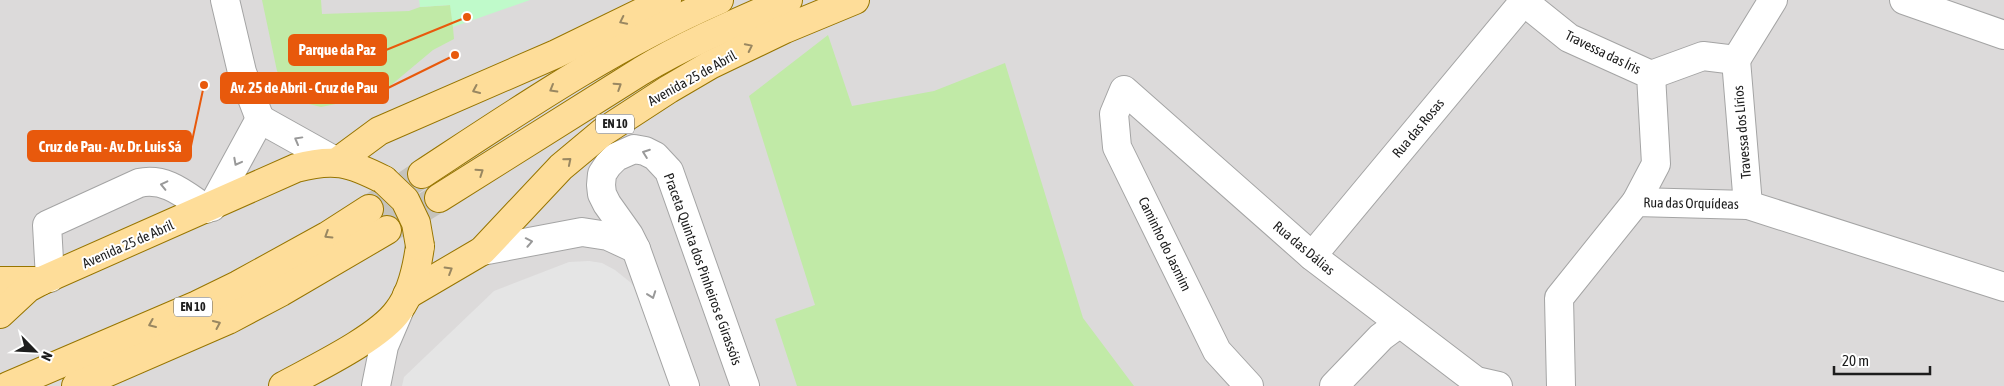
<svg xmlns="http://www.w3.org/2000/svg" width="2004" height="386" font-family="'Asap Condensed',sans-serif">
	<style>
		.residential { fill: #dcdada }
		.grass { fill: #c1eaa7 }
		.park { fill: #bffaca }
		.parking { fill: #e5e5e5 }
		.lines { fill: none; stroke-linecap: round; stroke-linejoin: round }
		.major-tunnel { stroke: #c5c3bb; stroke-width: 28; stroke-dasharray: 28 14; stroke-linecap: butt }
		.minor-casing { stroke: #a4a4a4; stroke-width: 30 }
		.major-casing { stroke: #977500; stroke-width: 30 }
		.minor { stroke: #fff; stroke-width: 28 }
		.major { stroke: #fedd99; stroke-width: 28 }
		.major-bridge-casing { stroke: #977500; stroke-width: 30; stroke-linecap: butt }
		.major-bridge { stroke: #fedd99; stroke-width: 28 }
		.oneway { stroke: #998761 }
		.oneway2 { stroke: #999 }
		.labels { text-anchor: middle; dominant-baseline: central; stroke-width: 4; stroke-linejoin: round; paint-order: stroke }
		.shield { fill: #fff; stroke: #616161; stroke-width: 1 }
		.shield-label { font-size: 12px; font-weight: bold; fill: #1d1d1d }
		.street-label { font-size: 14px; fill: #1d1d1d; stroke: #fff }
		.leader { fill: none; stroke: #e8590c; stroke-width: 2 }
		.callout-dot { fill: #e8590c; stroke: #fff; stroke-width: 2 }
		.callout { fill: #e8590c; stroke: #e8590c; stroke-width: 2 }
		.callout-label { font-size: 15px; text-anchor: middle; font-weight: bold; fill: #fff }
	</style>
	<rect width="100%" height="100%" fill="#efece3"/>
	<rect class="residential" x="0" y="0" width="2004" height="386"/>
	<g class="grass">
		<path d="M262,0H321L322,14L409,11L420,7L451,5L454,39L433,50L384,91L360,99L321,107L301,102L277,71Z"/>
		<path d="M828,35L852,106L934,91L1005,63L1083,318L1134,386H797L775,319L815,305L749,96Z"/>
	</g>
	<path class="park" d="M419,0H530L453,27L450,5L420,7Z"/>
	<path class="parking" d="M589,261L602,263L615,270L630,282L640,294L671,386H402L404,377L494,291L569,262Z"/>
	<g class="lines">
		<g class="major-tunnel">
			<path d="M369,209L422,174"/>
			<path d="M387,230L439,198"/>
		</g>
		<defs>
			<g id="minor">
				<path d="M225,0L242,72L260,119"/>
				<path d="M1904,0L2004,35"/>
				<path d="M1523,1L1569,38L1651,75L1656,164L1636,202"/>
				<path d="M1736,60L1748,205"/>
				<path d="M1651,75L1703,56L1736,60L1773,0"/>
				<path d="M260,119L337,162"/>
				<path d="M212,207L260,119"/>
				<path d="M482,251L582,232L608,236L636,249"/>
				<path d="M1312,256L1525,0"/>
				<path d="M50,278L47,225L139,183C166,177 185,195 206,209"/>
				<path d="M376,386L384,346L399,311"/>
				<path d="M685,386L636,249L629,235L607,204L602,194L601,185L602,174L608,165L616,157L634,149L645,151L655,156L669,171L745,386"/>
				<path d="M1249,386L1217,351L1117,147L1114,114L1124,90L1312,256L1476,381L1498,386"/>
				<path d="M1334,386L1381,337L1400,323"/>
				<path d="M1561,386L1559,298L1636,202L1748,205L2004,287"/>
			</g>
			<g id="major">
				<path d="M337,162L379,131L556,54L667,0"/>
				<path d="M422,174C518,111 613,46 719,0"/>
				<path d="M439,198L641,71C688,43 738,22 788,0"/>
				<path d="M0,281H41"/>
				<path d="M407,295L482,251L561,167L603,132L669,89L710,65L785,29L855,0"/>
				<path d="M0,314L28,288L41,281L296,168C334,158 349,162 384,180"/>
				<path d="M8,386L197,305L238,285L327,236L369,209"/>
				<path d="M76,386L228,320L281,292L387,230"/>
				<path d="M283,386C314,369 379,338 398,311C412,293 417,268 420,246"/>
			</g>
		</defs>
		<use href="#minor" class="minor-casing"/>
		<use href="#major" class="major-casing"/>
		<use href="#minor" class="minor"/>
		<use href="#major" class="major"/>
		<defs>
			<path id="major-bridge" d="M384,180L405,200L416,223L420,246"/>
		</defs>
		<use href="#major-bridge" class="major-bridge-casing"/>
		<use href="#major-bridge" class="major-bridge"/>
	</g>
	<defs><path id="oneway-chevron" d="M-2-3.5L2.5 0L-2 3.5" fill="none" stroke-width="1.6" stroke-linecap="round" stroke-linejoin="round" transform="scale(1.25)"/></defs>
	<g class="oneway">
		<use href="#oneway-chevron" transform="translate(623 21) rotate(154)"/>
		<use href="#oneway-chevron" transform="translate(749 47) rotate(-26)"/>
		<use href="#oneway-chevron" transform="translate(618 86) rotate(-33)"/>
		<use href="#oneway-chevron" transform="translate(553 89) rotate(150)"/>
		<use href="#oneway-chevron" transform="translate(476 90) rotate(156)"/>
		<use href="#oneway-chevron" transform="translate(568 161) rotate(-40)"/>
		<use href="#oneway-chevron" transform="translate(480 172) rotate(-34)"/>
		<use href="#oneway-chevron" transform="translate(328 235) rotate(148)"/>
		<use href="#oneway-chevron" transform="translate(449 270) rotate(-31)"/>
		<use href="#oneway-chevron" transform="translate(152 324) rotate(157)"/>
		<use href="#oneway-chevron" transform="translate(217 324) rotate(-24)"/>
	</g>
	<g class="oneway2">
		<use href="#oneway-chevron" transform="translate(298 140) rotate(-151)"/>
		<use href="#oneway-chevron" transform="translate(646 153) rotate(-160)"/>
		<use href="#oneway-chevron" transform="translate(237 162) rotate(118)"/>
		<use href="#oneway-chevron" transform="translate(164 185) rotate(-167)"/>
		<use href="#oneway-chevron" transform="translate(529 242) rotate(-11)"/>
		<use href="#oneway-chevron" transform="translate(652 295) rotate(70)"/>
	</g>
	<g class="labels">
		<g class="shield">
			<rect x="596" y="114.5" width="38" height="19" rx="4"/>
			<rect x="174" y="297.5" width="38" height="19" rx="4"/>
		</g>
		<g class="shield-label">
			<text x="615" y="124">EN 10</text>
			<text x="193" y="307">EN 10</text>
		</g>
		<g class="street-label">
			<text transform="translate(1603 52) rotate(26)">Travessa das Íris</text>
			<text transform="translate(692 78) rotate(-29)">Avenida 25 de Abril</text>
			<text transform="translate(1418 128) rotate(-50)">Rua das Rosas</text>
			<text transform="translate(1742 132) rotate(-95)">Travessa dos Lírios</text>
			<text transform="translate(1691 203) rotate(1)">Rua das Orquídeas</text>
			<text transform="translate(128 244) rotate(-24)">Avenida 25 de Abril</text>
			<text transform="translate(1165 244) rotate(64)">Caminho do Jasmim</text>
			<text transform="translate(1304 248) rotate(40)">Rua das Dálias</text>
			<text transform="translate(703 269) rotate(70)">Praceta Quinta dos Pinheiros e Girassóis</text>
		</g>
	</g>
	<path class="leader" d="M467 17L386 50M455 55L388 88M204 85L191 146"/>
	<g class="callout-dot">
		<circle cx="467" cy="17" r="5"/>
		<circle cx="455" cy="55" r="5"/>
		<circle cx="204" cy="85" r="5"/>
	</g>
	<g class="callout">
		<rect x="289" y="35" width="97" height="30" rx="5"/>
		<rect x="221" y="73" width="167" height="30" rx="5"/>
		<rect x="28" y="131" width="163" height="30" rx="5"/>
	</g>
	<g class="callout-label">
		<text x="337" y="55">Parque da Paz</text>
		<text x="304" y="93">Av. 25 de Abril - Cruz de Pau</text>
		<text x="110" y="152">Cruz de Pau - Av. Dr. Luis Sá</text>
	</g>
	<g transform="translate(35 351) rotate(114)" stroke="#ffffff" stroke-width="4" paint-order="stroke">
	<path d="M0-4L9 19L0 12L-9 19Z" fill="#1d1d1d"/>
	<text y="-8" font-size="14" font-weight="bold" text-anchor="middle" fill="#1d1d1d">N</text>
	</g>
	<path d="M1834 366v8h96v-8" fill="none" stroke="#1d1d1d" stroke-width="2.5"/>
	<text x="1842" y="366" font-size="15" fill="#1d1d1d" stroke="#ffffff" stroke-width="4" paint-order="stroke">20 m</text>
</svg>
